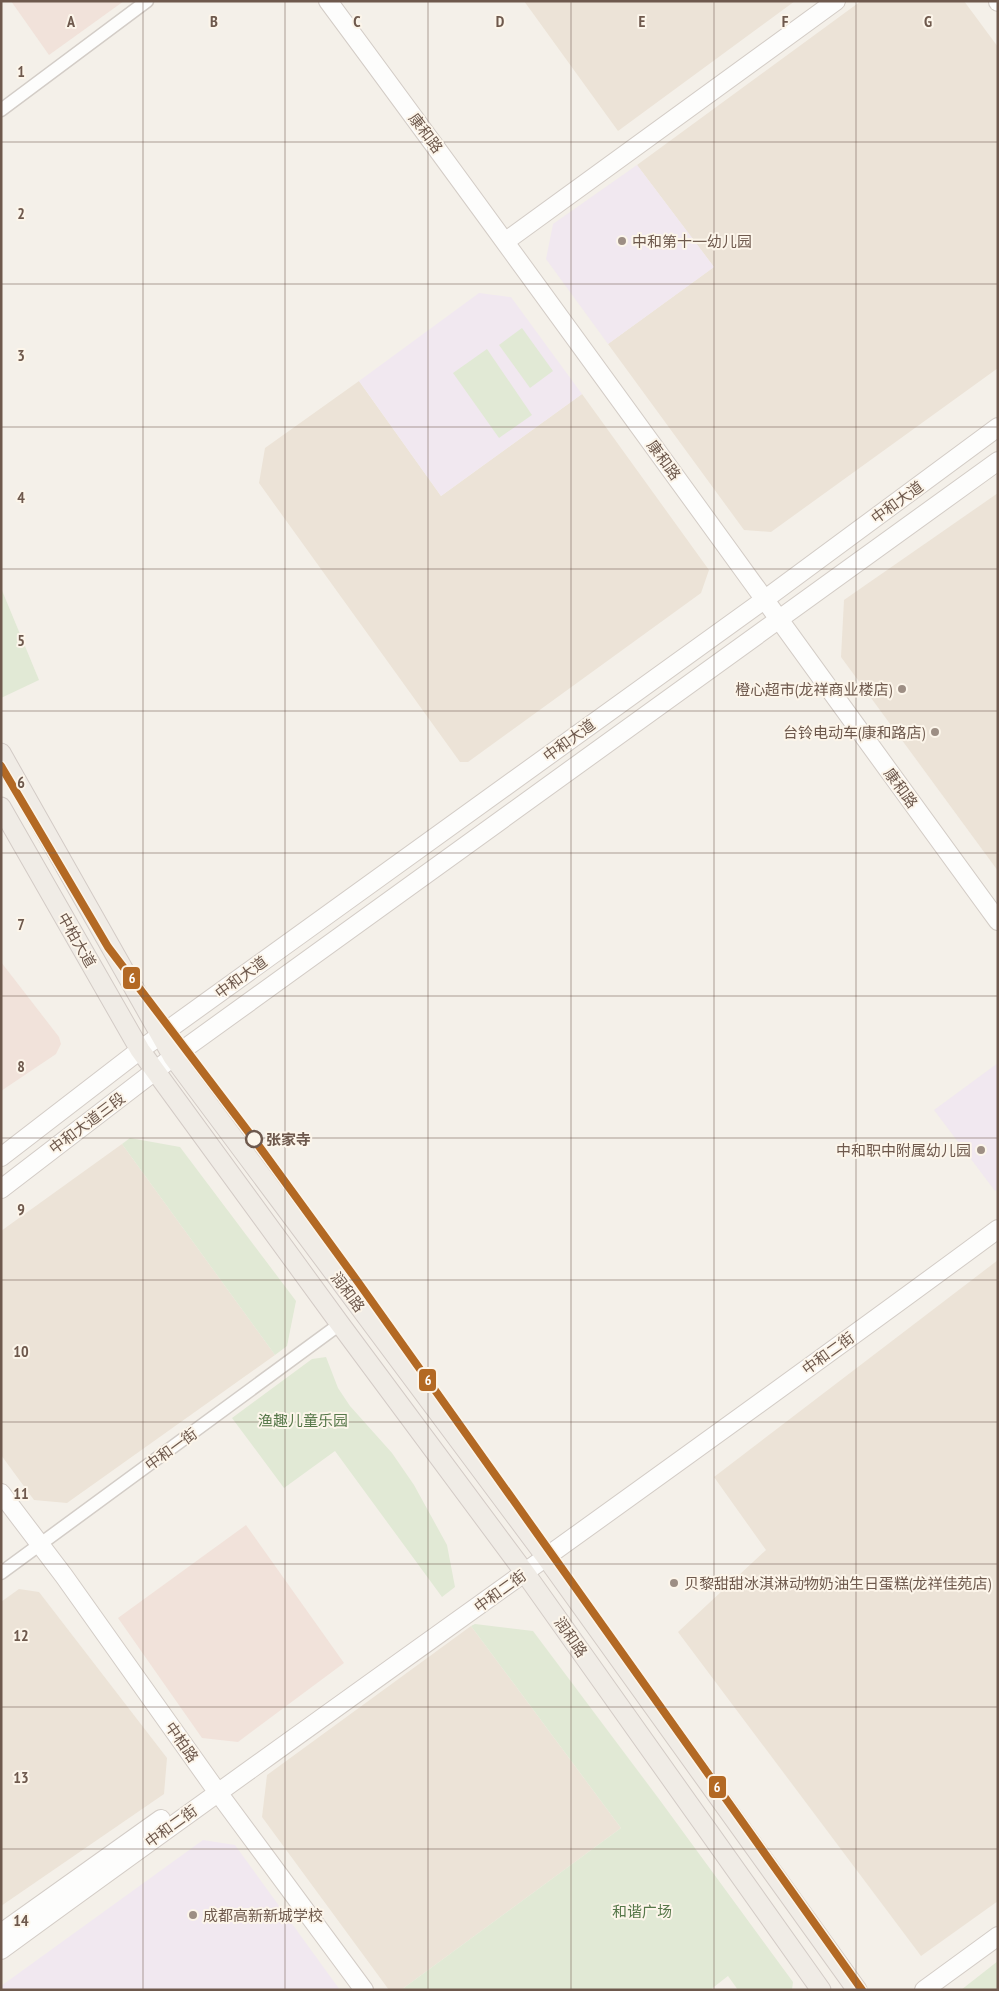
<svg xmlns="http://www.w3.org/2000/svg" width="999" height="1991" font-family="'PT Sans Narrow','Noto Sans SC',sans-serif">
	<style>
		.residential { fill: #ece3d7 }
		.commercial { fill: #f1e2da }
		.education { fill: #f1e8f0 }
		.green { fill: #e1e9d5 }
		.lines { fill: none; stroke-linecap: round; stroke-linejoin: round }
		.street-casing { stroke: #d3cdc7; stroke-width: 15 }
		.secondary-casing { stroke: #d3ccc6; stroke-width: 20 }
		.primary-casing { stroke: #d3cbc6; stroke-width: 21 }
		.street { stroke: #fdfdfc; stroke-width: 12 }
		.secondary { stroke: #fdfdfc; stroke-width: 18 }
		.primary { stroke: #f0ece6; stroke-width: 19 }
		.metro-1-casing { stroke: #fcf5ea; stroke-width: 11 }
		.metro-1 { stroke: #b36924; stroke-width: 8 }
		.grid { fill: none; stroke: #6e594d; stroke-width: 1; stroke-opacity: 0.55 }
		.poi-dot { fill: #9d8e84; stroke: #fcf5ea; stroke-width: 2 }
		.stop-dot { fill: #fcf5ea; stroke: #6e594d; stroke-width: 2.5 }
		.labels { text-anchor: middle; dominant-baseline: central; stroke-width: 4; stroke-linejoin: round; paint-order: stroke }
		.street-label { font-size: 15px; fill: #6e594d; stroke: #fcf5ea }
		.poi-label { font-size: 15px; fill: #6e594d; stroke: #fcf5ea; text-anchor: start }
		.stop-label { font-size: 15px; font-weight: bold; fill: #6e594d; stroke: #fcf5ea; text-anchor: start }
		.park-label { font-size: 15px; fill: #57784a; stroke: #fcf5ea }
		.grid-label { font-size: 16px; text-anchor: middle; font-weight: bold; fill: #6e594d; stroke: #fcf5ea; stroke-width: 4; stroke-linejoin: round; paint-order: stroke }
		.line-badge { stroke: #fcf5ea; stroke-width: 2 }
		.badge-label { font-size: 14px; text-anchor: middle; font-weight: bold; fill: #fff }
	</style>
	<rect width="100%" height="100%" fill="#f4f0e9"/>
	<g class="residential">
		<path d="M524,1H795L618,131Z"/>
		<path d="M861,1H964L998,47V368L771,532L744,530L608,344L714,267L637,165Z"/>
		<path d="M359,381L441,496L582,394L709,570L701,593L468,762H460L259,483L265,448Z"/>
		<path d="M998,493V871L841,657L844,600Z"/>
		<path d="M122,1144L275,1355L67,1503L34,1500L1,1455V1231Z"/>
		<path d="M998,1260V1901L921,1956L678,1632L766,1550L714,1477Z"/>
		<path d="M19,1589L39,1592L167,1758L164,1794L1,1906V1602Z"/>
		<path d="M471,1626L621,1828L401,1990H389L262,1817L267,1775Z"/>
	</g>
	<g class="commercial">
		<path d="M11,1H124L49,55Z"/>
		<path d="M1,962L59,1037L61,1044L56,1054L1,1091Z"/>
		<path d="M246,1525L344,1663L238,1742L202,1738L118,1618Z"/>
	</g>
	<g class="education">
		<path d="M637,165L714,267L608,344L546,259L553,224Z"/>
		<path d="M479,293L511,297L582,394L441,496L359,381Z"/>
		<path d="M998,1063V1189L995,1191L934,1110Z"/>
		<path d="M203,1840L235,1845L340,1990H1V1986Z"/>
	</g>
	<g class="green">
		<path d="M522,328L553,371L530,388L499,345Z"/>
		<path d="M487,349L532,415L499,438L453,373Z"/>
		<path d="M1,588L39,680L1,698Z"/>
		<path d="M130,1138L180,1147L296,1301L287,1346L275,1355L122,1144Z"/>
		<path d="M326,1357L338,1388L350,1406L392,1453L414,1485L447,1545L455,1587L442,1597L335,1451L284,1488L232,1418L312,1359Z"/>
		<path d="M475,1624L533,1631L659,1799L793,1982L792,1990H738L728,1976L710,1990H401L621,1828L471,1626Z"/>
		<path d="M998,1961V1990H961Z"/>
	</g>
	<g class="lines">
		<defs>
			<g id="street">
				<path d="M1,110L147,1"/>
				<path d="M1,1573L340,1324"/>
			</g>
			<g id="secondary">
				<path d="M328,1C554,306 774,614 998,921"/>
				<path d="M998,1V2"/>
				<path d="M506,241L836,1"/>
				<path d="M1,1157L140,1050L764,600L998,427"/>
				<path d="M1,1189L173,1057L998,461"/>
				<path d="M1,1493L64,1576L211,1783L364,1990"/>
				<path d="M1,1933L161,1819"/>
				<path d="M1,1950C332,1708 668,1473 998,1229"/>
				<path d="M924,1990L998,1936"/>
			</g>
			<g id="primary">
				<path d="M1,753L173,1057L546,1557L857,1990"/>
				<path d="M1,807L140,1050L340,1324L525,1573L821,1990"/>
			</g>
		</defs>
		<use href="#street" class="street-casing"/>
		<use href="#secondary" class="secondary-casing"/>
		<use href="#primary" class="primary-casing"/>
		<use href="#street" class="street"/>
		<use href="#secondary" class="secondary"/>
		<use href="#primary" class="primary"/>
		<defs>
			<path id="metro-1" d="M1,766L108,947L253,1138L358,1282L862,1990"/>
		</defs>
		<use href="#metro-1" class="metro-1-casing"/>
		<use href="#metro-1" class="metro-1"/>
	</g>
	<path class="grid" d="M143,1V1990M285,1V1990M428,1V1990M571,1V1990M714,1V1990M856,1V1990M1,142H998M1,284H998M1,427H998M1,569H998M1,711H998M1,853H998M1,996H998M1,1138H998M1,1280H998M1,1422H998M1,1564H998M1,1707H998M1,1849H998"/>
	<g class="poi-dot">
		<circle cx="622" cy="241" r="5"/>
		<circle cx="902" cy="689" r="5"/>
		<circle cx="935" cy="732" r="5"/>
		<circle cx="981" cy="1150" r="5"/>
		<circle cx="674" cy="1583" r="5"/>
		<circle cx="193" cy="1915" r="5"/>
	</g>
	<circle class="stop-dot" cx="254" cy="1139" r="8"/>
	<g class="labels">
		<g class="street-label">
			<text transform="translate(426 133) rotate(53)">康和路</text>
			<text transform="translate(664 460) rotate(54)">康和路</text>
			<text transform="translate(897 502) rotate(-36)">中和大道</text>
			<text transform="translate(569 740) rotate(-36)">中和大道</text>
			<text transform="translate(901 788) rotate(54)">康和路</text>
			<text transform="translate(77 940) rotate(60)">中柏大道</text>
			<text transform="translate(241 977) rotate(-36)">中和大道</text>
			<text transform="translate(87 1123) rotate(-37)">中和大道三段</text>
			<text transform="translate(348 1292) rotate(53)">润和路</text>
			<text transform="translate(828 1353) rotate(-36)">中和二街</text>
			<text transform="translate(171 1449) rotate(-36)">中和一街</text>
			<text transform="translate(500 1591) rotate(-36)">中和二街</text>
			<text transform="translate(571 1637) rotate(55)">润和路</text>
			<text transform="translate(182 1742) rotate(55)">中柏路</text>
			<text transform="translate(171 1826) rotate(-36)">中和二街</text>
		</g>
		<g class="poi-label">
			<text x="632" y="241">中和第十一幼儿园</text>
			<text x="892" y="689" text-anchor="end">橙心超市(龙祥商业楼店)</text>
			<text x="925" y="732" text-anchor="end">台铃电动车(康和路店)</text>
			<text x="971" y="1150" text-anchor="end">中和职中附属幼儿园</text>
			<text x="684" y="1583">贝黎甜甜冰淇淋动物奶油生日蛋糕(龙祥佳苑店)</text>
			<text x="203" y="1915">成都高新新城学校</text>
		</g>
		<g class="stop-label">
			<text x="266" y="1139">张家寺</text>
		</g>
		<g class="park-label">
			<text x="303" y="1420">渔趣儿童乐园</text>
			<text x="642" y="1911">和谐广场</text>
		</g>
	</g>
	<g class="grid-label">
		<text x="71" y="27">A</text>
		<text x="214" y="27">B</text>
		<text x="357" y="27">C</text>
		<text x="500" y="27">D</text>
		<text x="642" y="27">E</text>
		<text x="785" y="27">F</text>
		<text x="928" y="27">G</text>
		<text x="21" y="77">1</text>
		<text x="21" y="219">2</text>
		<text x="21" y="361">3</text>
		<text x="21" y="503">4</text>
		<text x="21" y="646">5</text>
		<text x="21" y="788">6</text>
		<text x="21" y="930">7</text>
		<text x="21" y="1072">8</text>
		<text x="21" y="1215">9</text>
		<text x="21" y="1357">10</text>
		<text x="21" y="1499">11</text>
		<text x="21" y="1641">12</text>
		<text x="21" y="1783">13</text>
		<text x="21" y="1926">14</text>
	</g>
	<g class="line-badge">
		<rect x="122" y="966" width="19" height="24" rx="5" fill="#b36924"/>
		<rect x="418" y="1368" width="19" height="24" rx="5" fill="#b36924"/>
		<rect x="708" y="1775" width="19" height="24" rx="5" fill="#b36924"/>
	</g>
	<g class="badge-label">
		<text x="132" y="983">6</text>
		<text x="428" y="1385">6</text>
		<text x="717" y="1792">6</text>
	</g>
	<rect width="999" height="1991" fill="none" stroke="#6e594d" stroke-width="5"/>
</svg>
